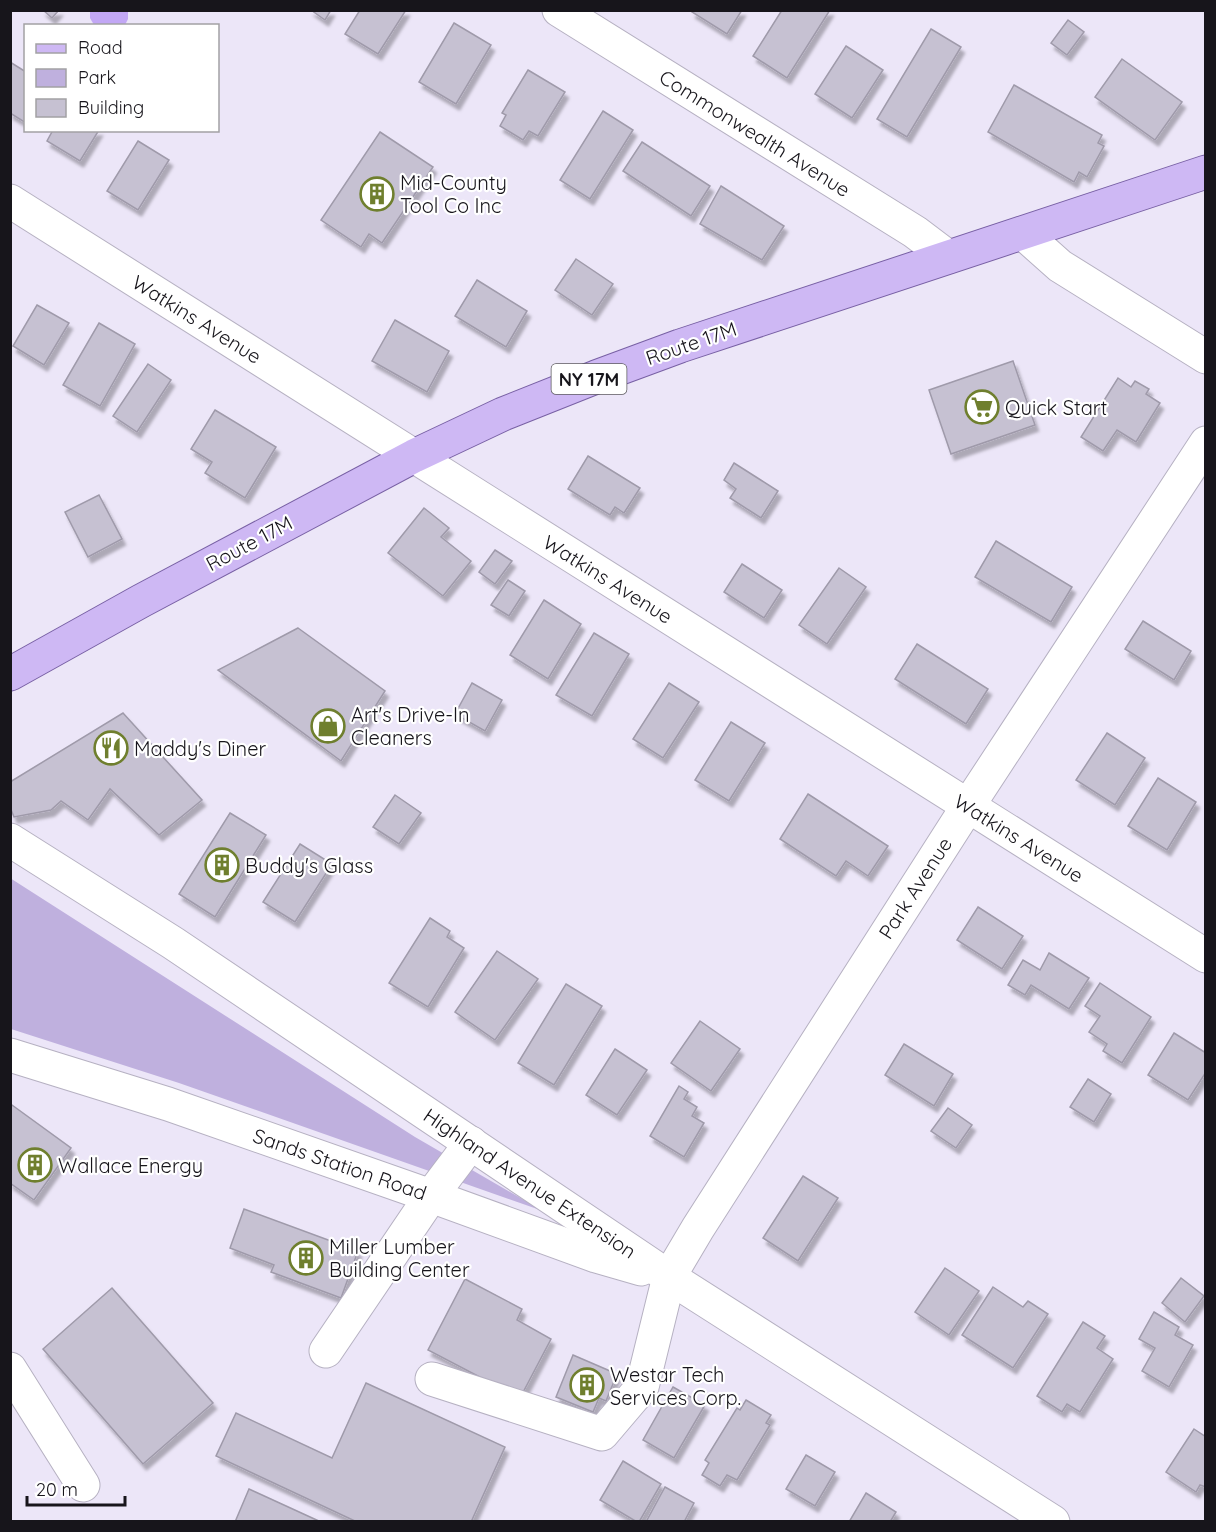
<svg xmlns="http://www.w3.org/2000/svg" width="1216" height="1532" font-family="Quicksand,sans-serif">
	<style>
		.green { fill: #bfb0de }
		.water { fill: #c2a7f5 }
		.building { fill: #c6c1d2; stroke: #9f9aaa; stroke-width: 1.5; filter: url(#shadow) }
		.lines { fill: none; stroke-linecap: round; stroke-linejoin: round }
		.minor-casing { stroke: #b6b1c2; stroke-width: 35 }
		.major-casing { stroke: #7860a4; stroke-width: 35 }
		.minor { stroke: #fff; stroke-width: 33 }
		.major { stroke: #ceb8f4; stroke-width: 33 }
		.labels { text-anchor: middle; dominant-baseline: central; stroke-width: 4.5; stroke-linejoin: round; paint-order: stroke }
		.shield { fill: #fff; stroke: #5d5b5f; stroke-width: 1.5 }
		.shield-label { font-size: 18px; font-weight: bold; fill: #17151b }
		.street-label { font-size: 20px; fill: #17151b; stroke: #fff }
		.poi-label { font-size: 20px; fill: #17151b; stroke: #fff; text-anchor: start }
	</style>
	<defs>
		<filter id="shadow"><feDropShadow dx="3.5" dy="6" stdDeviation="1.5" flood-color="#0004"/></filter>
	</defs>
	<rect width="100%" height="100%" fill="#ece6f8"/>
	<path class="green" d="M10,878L415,1137L543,1211L179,1083L11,1029Z"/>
	<path class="water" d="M90,11H128V19L125,25H94L90,18Z"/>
	<g class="building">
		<path d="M43,10H59L52,18Z"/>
		<path d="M311,10H331L325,20Z"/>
		<path d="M360,10H406L378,54L345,34Z"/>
		<path d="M693,10H742L727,34L692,12Z"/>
		<path d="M782,10H830L787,78L753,56Z"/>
		<path d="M1068,20L1084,32L1067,55L1051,43Z"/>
		<path d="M454,23L491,45L456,104L419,82Z"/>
		<path d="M931,29L961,47L907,137L877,119Z"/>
		<path d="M846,46L883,70L852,118L815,94Z"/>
		<path d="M1122,59L1182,102L1155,140L1095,97Z"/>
		<path d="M10,62L26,72V123L10,113Z"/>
		<path d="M528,70L565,92L538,136L529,131L523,140L500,126L506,115L502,113Z"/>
		<path d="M1014,85L1102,135L1098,143L1104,146L1087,177L1079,172L1074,182L988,132Z"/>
		<path d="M603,111L633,130L590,199L560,180Z"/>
		<path d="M53,130H99L80,161L47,141Z"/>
		<path d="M380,132L433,167L382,243L369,234L361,247L321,220Z"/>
		<path d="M138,141L169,160L138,210L107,191Z"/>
		<path d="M642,142L710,186L691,216L623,171Z"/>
		<path d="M721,186L784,226L762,260L700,224Z"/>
		<path d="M576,259L613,284L592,315L555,290Z"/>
		<path d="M477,280L527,311L506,347L455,316Z"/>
		<path d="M37,305L69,323L44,365L13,346Z"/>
		<path d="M395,320L449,351L427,392L372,361Z"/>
		<path d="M99,323L135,344L100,406L63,385Z"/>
		<path d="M1013,361L1035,425L951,454L929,390Z"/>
		<path d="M148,364L171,380L137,432L113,416Z"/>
		<path d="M1118,378L1131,387L1135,381L1149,389L1146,394L1160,403L1136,442L1117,430L1103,451L1081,437Z"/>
		<path d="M215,410L276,447L245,498L205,473L212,462L191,449Z"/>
		<path d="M588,456L640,488L624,513L615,507L610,515L568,489Z"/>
		<path d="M734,463L778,491L761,518L730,498L736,489L724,480Z"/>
		<path d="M99,495L122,539L88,557L65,512Z"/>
		<path d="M424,508L449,528L441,537L471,561L443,596L388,553Z"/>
		<path d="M996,541L1072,587L1051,622L975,577Z"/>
		<path d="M495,550L512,561L495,584L479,572Z"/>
		<path d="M742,564L782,590L764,618L724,592Z"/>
		<path d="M839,568L866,587L827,644L799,625Z"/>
		<path d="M508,580L525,591L509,616L491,605Z"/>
		<path d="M544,600L581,624L548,679L510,655Z"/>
		<path d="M1143,621L1191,651L1174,680L1125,649Z"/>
		<path d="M298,628L385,691L341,761L218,670Z"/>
		<path d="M594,633L629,654L592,716L556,695Z"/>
		<path d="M917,644L988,689L966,724L895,679Z"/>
		<path d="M472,683L502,700L485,731L455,714Z"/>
		<path d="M669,683L699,702L663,758L633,739Z"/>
		<path d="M123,713L202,800L159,835L110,789L88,820L61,801L51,810L14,817L10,807V782Z"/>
		<path d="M731,722L765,743L729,801L695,780Z"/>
		<path d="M1107,733L1145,758L1115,805L1076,780Z"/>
		<path d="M1158,778L1196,802L1167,850L1128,826Z"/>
		<path d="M808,794L888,846L868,876L846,861L836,876L780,839Z"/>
		<path d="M395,795L421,813L399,844L373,827Z"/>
		<path d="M230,813L266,835L215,917L179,894Z"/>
		<path d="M300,844L332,864L295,922L263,902Z"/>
		<path d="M978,907L1023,936L1002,969L957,940Z"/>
		<path d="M430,918L450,931L447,937L464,948L428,1007L389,983Z"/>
		<path d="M497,951L538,979L495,1040L455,1012Z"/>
		<path d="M1049,953L1089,978L1069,1009L1031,985L1025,995L1008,985L1023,960L1040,970Z"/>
		<path d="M1100,983L1151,1017L1122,1063L1103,1051L1107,1044L1089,1032L1100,1016L1085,1006Z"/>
		<path d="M566,984L602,1006L554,1085L518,1063Z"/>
		<path d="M700,1021L740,1049L711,1091L671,1063Z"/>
		<path d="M1174,1033L1206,1053V1072L1188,1100L1148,1075Z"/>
		<path d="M904,1044L953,1074L934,1106L885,1075Z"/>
		<path d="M615,1049L647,1070L617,1115L586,1095Z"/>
		<path d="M1088,1079L1111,1094L1094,1122L1070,1107Z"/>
		<path d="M679,1086L688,1092L684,1099L697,1107L692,1116L704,1123L684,1157L650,1136Z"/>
		<path d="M12,1105L71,1148L34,1200L10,1183V1108Z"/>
		<path d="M948,1108L972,1125L956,1148L931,1131Z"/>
		<path d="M803,1176L838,1198L798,1261L763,1238Z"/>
		<path d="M244,1209L358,1251L341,1298L271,1272L274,1265L230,1248Z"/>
		<path d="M945,1268L979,1291L949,1335L915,1312Z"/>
		<path d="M1181,1278L1204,1296L1185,1322L1162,1303Z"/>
		<path d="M465,1279L522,1309L517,1320L551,1339L520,1398L428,1350Z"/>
		<path d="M993,1287L1023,1307L1028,1301L1048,1314L1013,1368L962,1335Z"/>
		<path d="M112,1288L213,1403L143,1464L43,1349Z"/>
		<path d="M1154,1312L1179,1327L1175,1335L1193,1345L1169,1387L1142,1371L1155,1348L1139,1339Z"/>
		<path d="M1083,1322L1105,1336L1097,1348L1113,1359L1080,1412L1067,1404L1062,1412L1037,1396Z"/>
		<path d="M573,1355L617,1374L606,1401L599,1398L593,1412L556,1397Z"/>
		<path d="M366,1383L505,1447L471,1522H357L216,1456L236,1413L332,1458Z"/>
		<path d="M673,1387L705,1405L674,1458L643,1440Z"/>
		<path d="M746,1400L771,1415L766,1423L770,1425L737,1480L727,1475L720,1486L702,1475L709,1463L705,1460L737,1408L740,1410Z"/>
		<path d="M1194,1429L1206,1437V1487L1200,1485L1196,1492L1166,1472Z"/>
		<path d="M806,1455L835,1472L815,1506L786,1489Z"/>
		<path d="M623,1461L661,1484L639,1522H637L600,1500Z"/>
		<path d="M665,1487L694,1503L684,1522H646Z"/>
		<path d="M249,1489L321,1522H235Z"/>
		<path d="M866,1493L896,1512L890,1522H849Z"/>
	</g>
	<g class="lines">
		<defs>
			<g id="minor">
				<path d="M559,10L915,232L948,257"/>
				<path d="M10,201L1206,956"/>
				<path d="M1023,233L1060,266L1206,357"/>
				<path d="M10,840L173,943L669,1277L1053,1522"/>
				<path d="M10,1055L168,1104L431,1196L596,1256L641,1269"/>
				<path d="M326,1351L431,1196L471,1143"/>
				<path d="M10,1369L83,1485"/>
				<path d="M432,1379L602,1434L642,1387L669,1277L698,1228L968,806L1206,443"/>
			</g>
			<path id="major" d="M10,674L141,601L414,456L503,414L596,377L680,346L1206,172"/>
		</defs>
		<use href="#minor" class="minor-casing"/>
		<use href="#major" class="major-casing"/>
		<use href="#minor" class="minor"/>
		<use href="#major" class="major"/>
	</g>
	<defs>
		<symbol id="building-ring" viewBox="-11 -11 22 22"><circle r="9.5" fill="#fff" stroke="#6f7f2e" stroke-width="1.5"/><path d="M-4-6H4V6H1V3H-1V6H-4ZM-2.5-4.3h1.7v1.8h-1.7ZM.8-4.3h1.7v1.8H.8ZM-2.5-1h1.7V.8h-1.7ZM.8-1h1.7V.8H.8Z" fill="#6f7f2e"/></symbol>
		<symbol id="supermarket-ring" viewBox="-11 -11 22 22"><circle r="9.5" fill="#fff" stroke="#6f7f2e" stroke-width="1.5"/><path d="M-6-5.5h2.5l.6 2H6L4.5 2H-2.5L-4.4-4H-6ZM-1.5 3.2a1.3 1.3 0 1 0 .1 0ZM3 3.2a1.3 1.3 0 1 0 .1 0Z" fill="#6f7f2e"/></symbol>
		<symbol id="shop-ring" viewBox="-11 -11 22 22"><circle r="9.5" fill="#fff" stroke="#6f7f2e" stroke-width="1.5"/><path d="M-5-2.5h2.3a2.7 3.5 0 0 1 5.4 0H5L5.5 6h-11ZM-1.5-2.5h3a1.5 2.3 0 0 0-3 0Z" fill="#6f7f2e"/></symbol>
		<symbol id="restaurant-ring" viewBox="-11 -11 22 22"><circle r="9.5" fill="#fff" stroke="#6f7f2e" stroke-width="1.5"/><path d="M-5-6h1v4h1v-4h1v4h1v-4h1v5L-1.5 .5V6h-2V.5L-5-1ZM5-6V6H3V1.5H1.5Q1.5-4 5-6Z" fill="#6f7f2e"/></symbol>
	</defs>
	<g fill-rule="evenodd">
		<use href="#building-ring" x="358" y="175" width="38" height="38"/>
		<use href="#supermarket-ring" x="963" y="388" width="38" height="38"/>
		<use href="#shop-ring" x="309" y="707" width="38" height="38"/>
		<use href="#restaurant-ring" x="92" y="729" width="38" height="38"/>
		<use href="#building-ring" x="203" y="846" width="38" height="38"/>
		<use href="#building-ring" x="16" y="1146" width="38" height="38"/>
		<use href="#building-ring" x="287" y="1239" width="38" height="38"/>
		<use href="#building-ring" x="568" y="1366" width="38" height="38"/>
	</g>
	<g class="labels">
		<rect class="shield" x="551.5" y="364" width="75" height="30" rx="4.5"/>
		<g class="shield-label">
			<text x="589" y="379">NY 17M</text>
		</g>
		<g class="street-label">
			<text transform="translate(755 133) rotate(32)">Commonwealth Avenue</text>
			<text transform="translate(197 319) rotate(32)">Watkins Avenue</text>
			<text transform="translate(691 343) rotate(-19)">Route 17M</text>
			<text transform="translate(249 543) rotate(-28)">Route 17M</text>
			<text transform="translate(608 579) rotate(32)">Watkins Avenue</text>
			<text transform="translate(1019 838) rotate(32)">Watkins Avenue</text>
			<text transform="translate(915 888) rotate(-57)">Park Avenue</text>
			<text transform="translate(340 1164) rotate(19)">Sands Station Road</text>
			<text transform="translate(530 1183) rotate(34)">Highland Avenue Extension</text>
		</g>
		<g class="poi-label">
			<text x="400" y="182">Mid-County<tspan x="400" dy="23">Tool Co Inc</tspan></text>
			<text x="1005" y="407">Quick Start</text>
			<text x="351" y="714">Art's Drive-In<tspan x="351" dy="23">Cleaners</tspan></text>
			<text x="134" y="748">Maddy's Diner</text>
			<text x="245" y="865">Buddy's Glass</text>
			<text x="58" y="1165">Wallace Energy</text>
			<text x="329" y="1246">Miller Lumber<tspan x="329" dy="23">Building Center</tspan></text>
			<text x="610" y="1374">Westar Tech<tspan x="610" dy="23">Services Corp.</tspan></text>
		</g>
	</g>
	<rect width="1216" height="1532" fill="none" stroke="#17151b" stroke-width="24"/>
	<rect x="24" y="24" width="195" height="108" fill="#ffffff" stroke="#a2a1a4" stroke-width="1.5"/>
	<rect x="36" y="44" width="30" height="9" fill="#ceb8f4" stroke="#a2a1a4" stroke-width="1.5"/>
	<text x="78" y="54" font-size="18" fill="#17151b">Road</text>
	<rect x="36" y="69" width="30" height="18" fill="#bfb0de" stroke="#a2a1a4" stroke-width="1.5"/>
	<text x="78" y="84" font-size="18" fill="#17151b">Park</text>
	<rect x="36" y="99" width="30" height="18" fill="#c6c1d2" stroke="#a2a1a4" stroke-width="1.5"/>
	<text x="78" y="114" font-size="18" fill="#17151b">Building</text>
	<path d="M27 1496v9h98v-9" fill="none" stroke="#17151b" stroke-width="3"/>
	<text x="36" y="1496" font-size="18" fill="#17151b" stroke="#ffffff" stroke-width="4.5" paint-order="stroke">20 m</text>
</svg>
